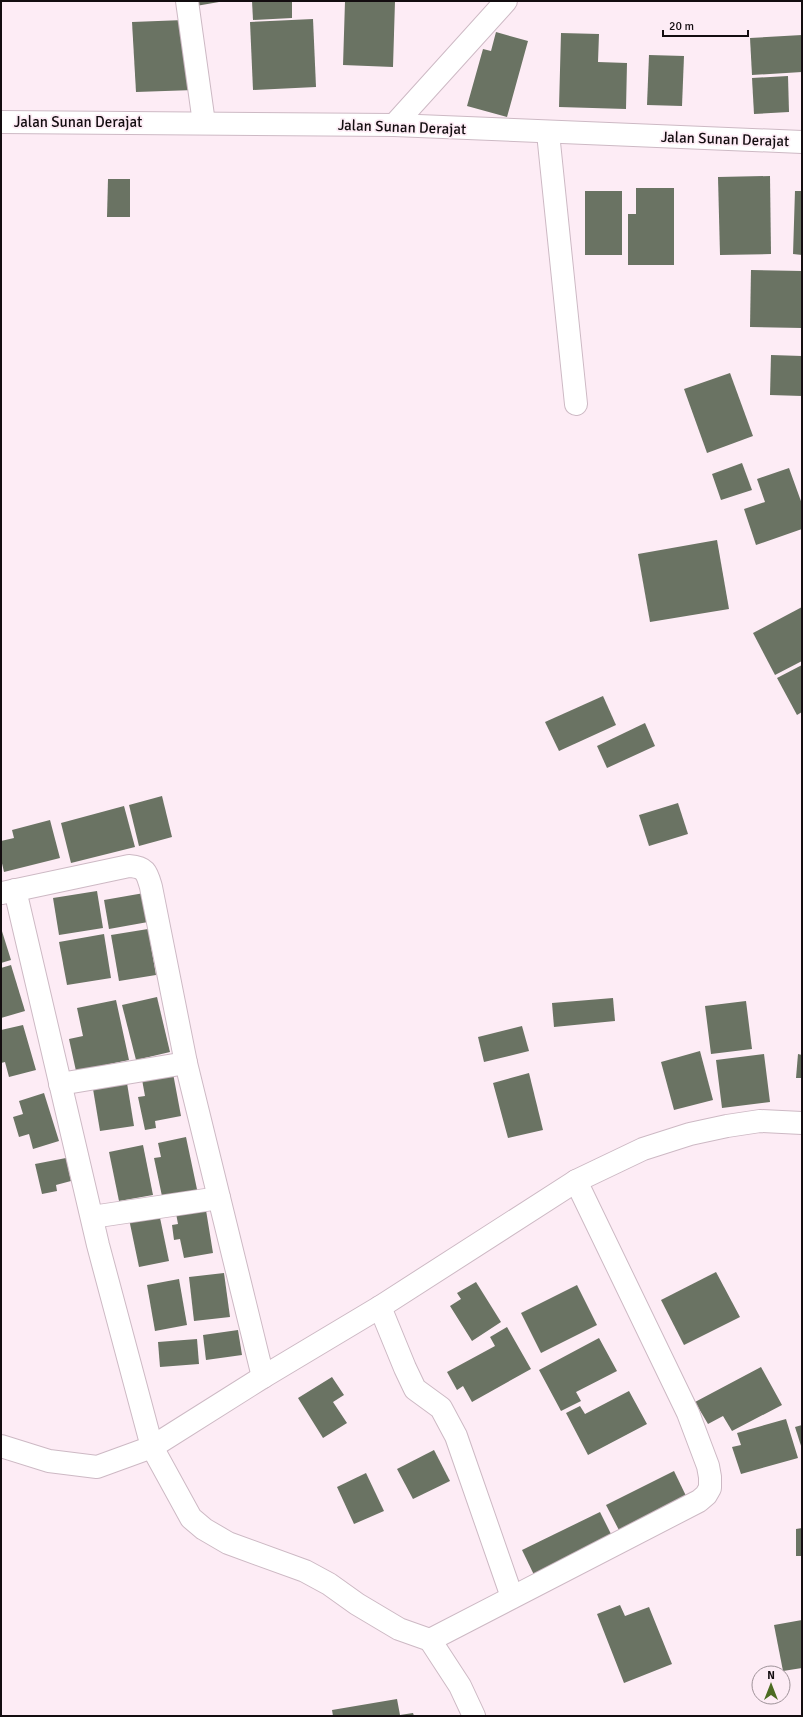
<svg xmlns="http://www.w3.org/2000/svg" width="803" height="1717" font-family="Signika,sans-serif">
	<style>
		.building { fill: #6a7363 }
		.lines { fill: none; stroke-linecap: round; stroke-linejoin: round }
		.street-casing { stroke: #cdb9c4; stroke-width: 24 }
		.secondary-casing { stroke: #cdb9c4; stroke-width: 24 }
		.street { stroke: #fff; stroke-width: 22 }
		.secondary { stroke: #fff; stroke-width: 22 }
		.labels { text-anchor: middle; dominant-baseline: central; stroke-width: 3.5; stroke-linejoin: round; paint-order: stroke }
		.street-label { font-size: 15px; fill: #130d10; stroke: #fdecf5 }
	</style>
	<rect width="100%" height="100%" fill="#fdecf5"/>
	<g class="building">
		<path d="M195,1H219V2L196,6Z"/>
		<path d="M252,1H292V18L253,20Z"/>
		<path d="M345,1H395L393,67L343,65Z"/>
		<path d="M313,19L316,87L253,90L250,22Z"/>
		<path d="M184,20L194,90L136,92L132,22Z"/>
		<path d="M496,32L528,41L507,117L467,106L483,49L491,51Z"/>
		<path d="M561,33L599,34L598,62L627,63L626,109L559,107Z"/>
		<path d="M802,35V72L752,75L750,38Z"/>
		<path d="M649,55L684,56L682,106L647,105Z"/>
		<path d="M788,76L789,112L754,114L752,78Z"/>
		<path d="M770,176L771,254L720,255L718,177Z"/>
		<path d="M108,179H130V217H107Z"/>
		<path d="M636,188H674V265H628V214H636Z"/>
		<rect x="585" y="191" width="37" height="64"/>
		<path d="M795,191H802V255L793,254Z"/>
		<path d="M751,270L802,271V328L750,327Z"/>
		<path d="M771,355L802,356V396L770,395Z"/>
		<path d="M730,373L753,436L707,453L684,389Z"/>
		<path d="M742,463L752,490L721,500L712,474Z"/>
		<path d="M789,468L802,504V529L756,545L744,509L765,502L757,479Z"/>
		<path d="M717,540L729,609L650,622L638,554Z"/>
		<path d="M802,607V661L775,675L753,633Z"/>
		<path d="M802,665V712L797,715L777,678Z"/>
		<path d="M603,696L616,725L559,751L545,722Z"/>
		<path d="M645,723L655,746L607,768L597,746Z"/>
		<path d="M162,796L172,837L139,846L129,805Z"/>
		<path d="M678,803L688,834L649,846L639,815Z"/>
		<path d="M124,806L135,847L71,863L61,823Z"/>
		<path d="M50,820L60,858L4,872L1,859V841L14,838L12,830Z"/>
		<path d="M97,891L103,928L59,935L53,898Z"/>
		<path d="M144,893L148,922L109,929L104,900Z"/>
		<path d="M1,928L11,960L1,963Z"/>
		<path d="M148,929L156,975L119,981L111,935Z"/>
		<path d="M104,934L111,978L67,985L59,942Z"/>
		<path d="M11,965L25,1011L1,1018V968Z"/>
		<path d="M157,997L170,1052L136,1060L122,1005Z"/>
		<path d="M613,998L615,1021L554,1027L552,1003Z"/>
		<path d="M116,1000L129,1060L76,1071L69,1039L83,1036L77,1008Z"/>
		<path d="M746,1001L752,1049L711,1054L705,1006Z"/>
		<path d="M23,1025L36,1070L9,1077L5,1062L1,1063V1030Z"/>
		<path d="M522,1026L529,1051L484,1062L478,1037Z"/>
		<path d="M700,1051L713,1100L674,1110L661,1062Z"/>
		<path d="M764,1054L770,1102L722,1108L716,1060Z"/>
		<path d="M798,1054L802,1055V1078H796Z"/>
		<path d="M172,1068L181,1116L155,1121L156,1128L145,1130L138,1097L145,1096L141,1074Z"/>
		<path d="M529,1073L543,1130L508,1138L493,1083Z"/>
		<path d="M126,1077L134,1126L100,1131L92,1083Z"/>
		<path d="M44,1093L59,1141L33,1149L29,1134L19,1137L13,1117L23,1114L19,1101Z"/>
		<path d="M186,1137L198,1194L163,1201L154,1158L161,1157L158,1143Z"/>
		<path d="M143,1145L153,1195L119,1201L109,1152Z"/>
		<path d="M66,1158L71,1181L56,1185L57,1191L42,1194L35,1164Z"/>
		<path d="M205,1204L213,1253L184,1258L180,1239L174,1240L172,1225L178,1224L175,1208Z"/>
		<path d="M159,1213L169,1261L139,1267L129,1219Z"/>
		<path d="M716,1272L740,1317L684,1345L661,1300Z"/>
		<path d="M224,1273L230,1317L194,1321L189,1277Z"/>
		<path d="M179,1279L187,1325L155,1331L147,1285Z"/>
		<path d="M476,1282L501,1322L472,1341L450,1306L461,1299L457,1293Z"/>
		<path d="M577,1285L597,1325L541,1353L521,1313Z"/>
		<path d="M507,1327L531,1369L472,1402L463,1386L457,1390L447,1372L495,1346L490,1337Z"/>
		<path d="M238,1330L242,1355L206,1360L203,1335Z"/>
		<path d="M599,1338L617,1371L576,1392L581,1401L561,1411L539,1370Z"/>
		<path d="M197,1339L199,1364L160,1367L158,1342Z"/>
		<path d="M761,1367L782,1405L732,1431L723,1416L708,1424L695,1402Z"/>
		<path d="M332,1377L344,1395L333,1402L347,1423L323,1438L298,1398Z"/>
		<path d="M629,1391L647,1424L588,1455L566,1413L580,1406L585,1414Z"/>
		<path d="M786,1419L798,1458L741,1474L732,1447L741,1445L737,1433Z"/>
		<path d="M802,1425V1449L795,1427Z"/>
		<path d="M434,1450L450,1481L413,1499L397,1469Z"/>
		<path d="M674,1471L688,1500L621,1534L606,1505Z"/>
		<path d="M366,1473L384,1511L354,1524L337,1487Z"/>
		<path d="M600,1512L614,1540L536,1579L522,1550Z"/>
		<path d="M802,1528V1556H796V1529Z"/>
		<path d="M620,1605L625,1616L649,1607L672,1664L624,1683L597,1614Z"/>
		<path d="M802,1620V1668L783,1671L774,1625Z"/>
		<path d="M397,1699L400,1715L413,1713L414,1716H333L332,1710Z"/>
	</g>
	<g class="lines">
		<defs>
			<g id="street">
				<path d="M187,1L204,123"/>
				<path d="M394,125L506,1"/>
				<path d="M548,133L576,404"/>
				<path d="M15,890L98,1245L152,1447L191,1518L204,1529L228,1543L305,1571L329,1584L357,1604L399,1629L430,1640L460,1686L474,1716"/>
				<path d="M2,893L129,866C146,867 147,873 151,887L186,1063L263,1377"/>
				<path d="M60,1084L186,1063"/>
				<path d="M92,1217L219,1198"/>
				<path d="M380,1307L405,1368L415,1389L441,1408L456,1436L512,1597"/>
				<path d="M1,1446L49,1461L97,1467L152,1447L263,1377L380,1307L576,1181L643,1149L690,1134L727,1126L760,1121L802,1123"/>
				<path d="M430,1640L699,1501L706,1495L710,1488V1477L708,1466L688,1413L576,1181"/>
			</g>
			<path id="secondary" d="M1,122L394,125L802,142"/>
		</defs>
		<use href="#street" class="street-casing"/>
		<use href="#secondary" class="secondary-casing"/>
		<use href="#street" class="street"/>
		<use href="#secondary" class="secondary"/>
	</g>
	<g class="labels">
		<g class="street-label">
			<text x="78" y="122">Jalan Sunan Derajat</text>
			<text transform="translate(402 127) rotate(2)">Jalan Sunan Derajat</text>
			<text transform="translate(725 139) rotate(2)">Jalan Sunan Derajat</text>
		</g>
	</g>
	<rect width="803" height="1717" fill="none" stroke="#130d10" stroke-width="4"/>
	<g transform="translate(771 1685)"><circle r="19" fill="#fdecf5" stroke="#9f9399"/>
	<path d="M0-3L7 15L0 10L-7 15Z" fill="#4c6c22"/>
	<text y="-6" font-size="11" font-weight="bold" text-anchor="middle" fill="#130d10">N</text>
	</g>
	<path d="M663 30v6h85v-6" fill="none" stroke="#130d10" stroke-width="2"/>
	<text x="669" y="30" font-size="12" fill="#130d10" stroke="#fdecf5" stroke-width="3" paint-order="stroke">20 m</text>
</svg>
